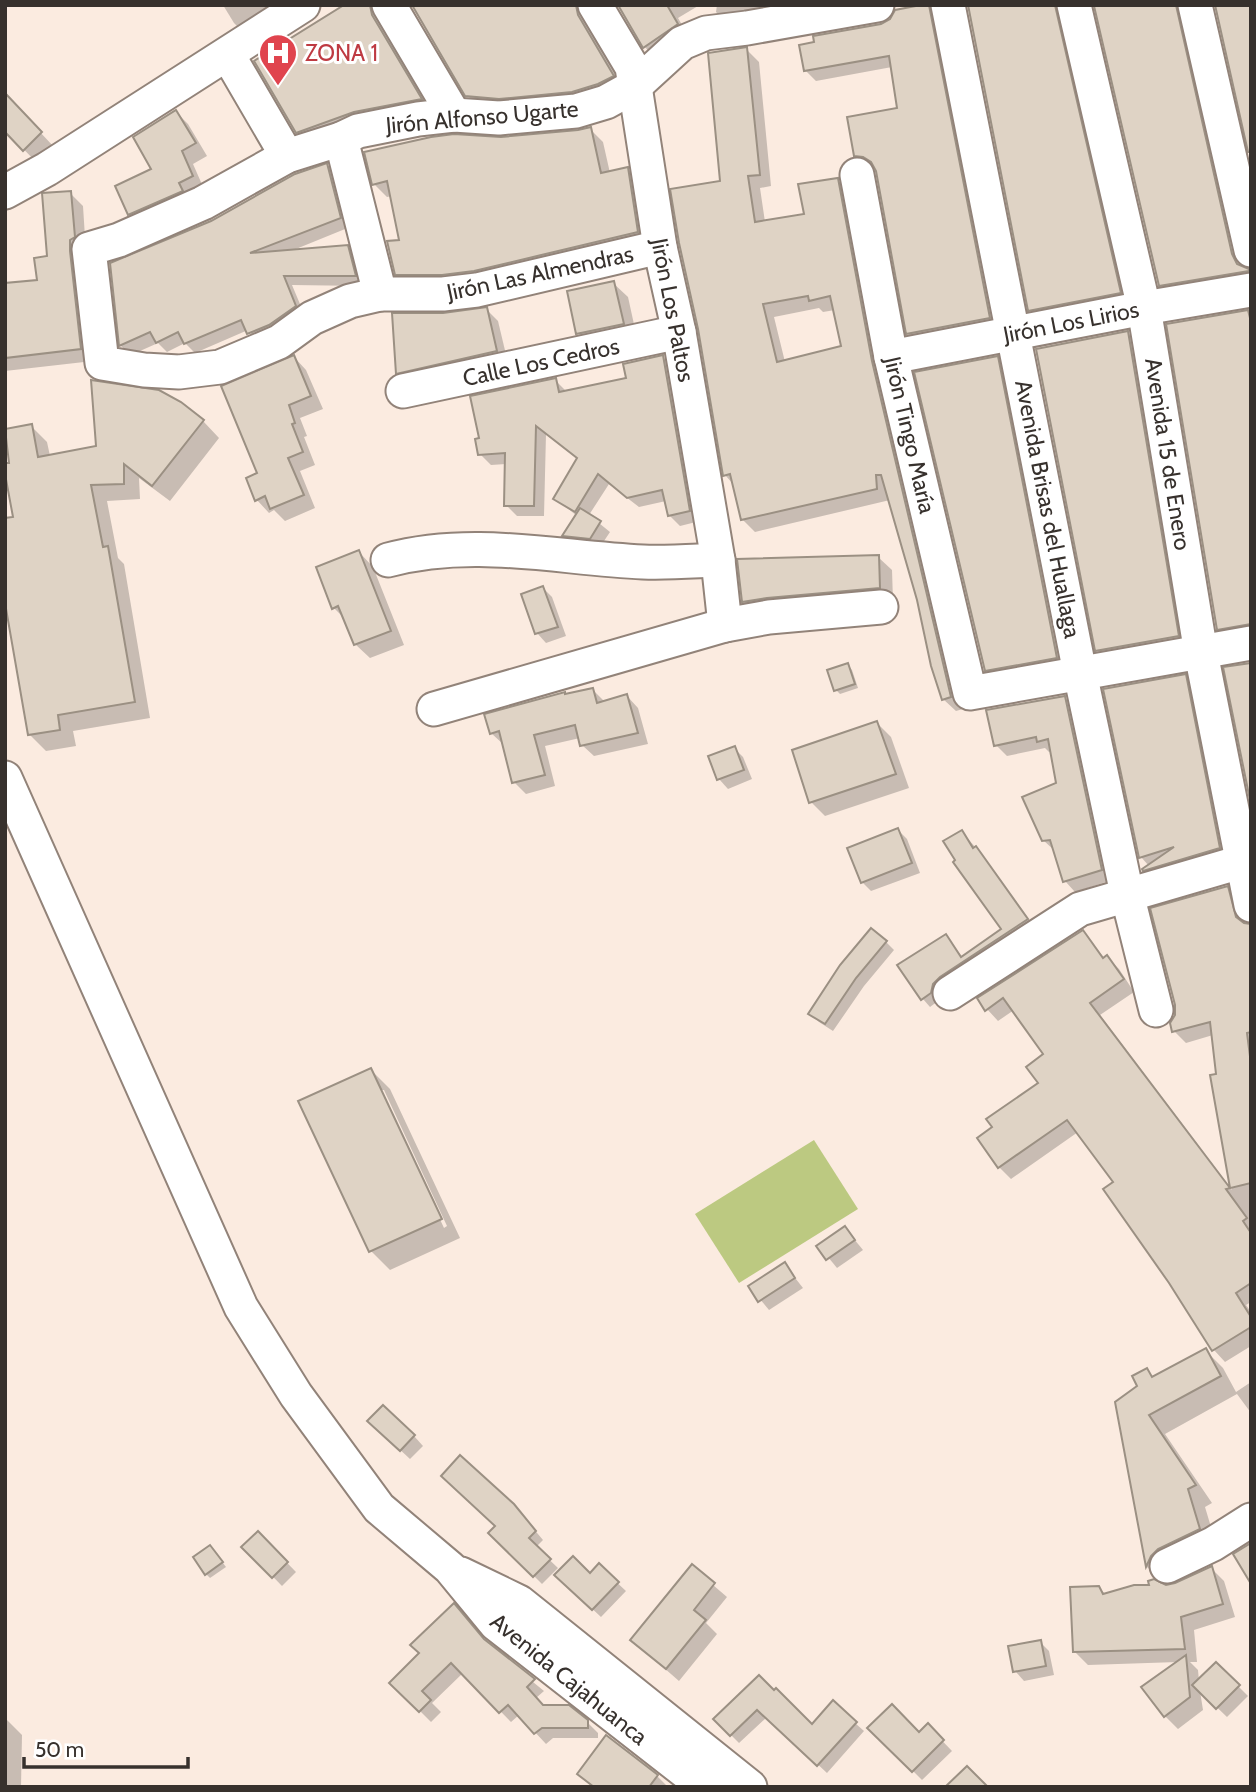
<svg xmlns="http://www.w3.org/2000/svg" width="1256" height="1792" font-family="Cabin,sans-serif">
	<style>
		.green { fill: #bcc981 }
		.shadow { fill: #0003; fill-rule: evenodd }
		.building { fill: #dfd3c5; stroke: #9b9083; stroke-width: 2; fill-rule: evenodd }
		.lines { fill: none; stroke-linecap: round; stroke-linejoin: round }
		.minor-casing { stroke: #928379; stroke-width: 37 }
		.minor { stroke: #fff; stroke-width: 33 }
		.labels { text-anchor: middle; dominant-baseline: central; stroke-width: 6; stroke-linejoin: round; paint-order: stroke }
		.health-label { font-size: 23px; fill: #be3a42; stroke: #fff; text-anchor: start }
		.street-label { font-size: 23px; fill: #37312d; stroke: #fff }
	</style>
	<rect width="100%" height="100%" fill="#fbebe0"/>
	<path class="green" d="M814,1140L858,1209L739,1283L695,1214Z"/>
	<g class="shadow">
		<path d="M223,5H281L246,35L234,23Z"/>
		<path d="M348,5H387L433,111L310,144L297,132Z"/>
		<path d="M414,5H593L590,28L625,88L480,108L467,95Z"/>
		<path d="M620,5H698V6L678,18L689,37L656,59L644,46Z"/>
		<path d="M717,5H766V19L729,24L716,12Z"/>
		<path d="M969,5H1071L1131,304L1041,322L1030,310Z"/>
		<path d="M1096,5H1192L1187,22L1243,268L1251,270V284L1172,297L1160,285Z"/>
		<path d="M929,6L940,16L1000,329L919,344L908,334L875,167L866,166L856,155L899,109L892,67L816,81L805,70L882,25Z"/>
		<path d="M746,49L759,62L771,186L760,188L765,222L806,215L837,180L850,192L884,375L963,709L956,711L943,699L919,599L890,500L755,532L742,519L734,485L725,475L722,182ZM819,308L823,312L835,310L843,348L785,362L774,317Z"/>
		<path d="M5,95L55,148L38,164L5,130Z"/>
		<path d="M176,112L188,124L207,156L193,164L204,189L142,226L129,214L154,170Z"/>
		<path d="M590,129L603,142L610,173L628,169L641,182L651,245L410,287L397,274L402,241L392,196L387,197L374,184Z"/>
		<path d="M327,165L337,175L350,227L291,251L347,246L357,256L364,286L292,285L305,316L259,343L248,330L195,353L185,343L167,352L158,343L131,355L121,346L112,264L212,222Z"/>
		<path d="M70,193L83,206L93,361L5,371V285L39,281Z"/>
		<path d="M613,283L628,297L637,338L592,348L578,333Z"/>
		<path d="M486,309L498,321L508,363L409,385L397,373L443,315Z"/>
		<path d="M1251,311V637L1230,640L1218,629L1168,325Z"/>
		<path d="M1128,333L1137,342L1187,645L1106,660L1097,650Z"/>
		<path d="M294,357L306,370L323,409L300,418L307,436L304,437L315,465L300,471L315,508L285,521L274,510L269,513L257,500L259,474Z"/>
		<path d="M663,357L674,368L700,521L680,526L669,515L666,501L639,507L609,484L589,515L610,532L600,547L573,544L564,536L577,516L555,498L579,460L546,434L544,516H517L506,505V464L491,465L480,454L555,380L566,391L628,379Z"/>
		<path d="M997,358L1006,367L1066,667L996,679L986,670Z"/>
		<path d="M203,421L219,438L170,501L139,478L140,499L107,501L118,558L124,564L150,718L73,731L76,746L46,751L30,735L11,464L31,426L47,442L50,456L98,447Z"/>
		<path d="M359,552L373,567L404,645L370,658L355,644L345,619L334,608Z"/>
		<path d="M878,557L892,570L893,601L757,615L744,602Z"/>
		<path d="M543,588L552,597L566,636L546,643L537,633Z"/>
		<path d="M848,665L852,670L858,688L840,694L836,690Z"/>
		<path d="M1185,676L1194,685L1228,857L1154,879L1144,870L1149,866L1141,857Z"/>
		<path d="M592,689L605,702L627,696L638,708L648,744L594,756L582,745L580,738L545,746L555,786L526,794L514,782L503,744L491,733L566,696Z"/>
		<path d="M1065,698L1075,708L1112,880L1075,892L1065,881L1055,851L1043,840L1058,784L1052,751L1049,752L1045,748L1007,756L996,745Z"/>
		<path d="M877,723L891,737L909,788L825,816L811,802Z"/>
		<path d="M734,748L743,757L752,779L728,789L719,779L710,757Z"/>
		<path d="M898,830L907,839L920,873L871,891L862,882Z"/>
		<path d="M962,832L983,856L1035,928L930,1007L923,999L946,936L963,958L1003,929Z"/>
		<path d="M1227,888L1239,900L1246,925H1251V1302L1246,1305L1251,1312V1346L1225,1362L1214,1350L1171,1282L1116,1182L1078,1132L1011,1179L999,1167L979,1138L994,1128L1041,1084L1046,1054L1014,1010L998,1021L987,1009L1083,932L1105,959L1107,957L1119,969L1134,992L1100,1015L1232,1190L1212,1076L1218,1075L1213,1035L1186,1043L1174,1031Z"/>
		<path d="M886,942L894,950L864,986L833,1031L819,1022L811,1014Z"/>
		<path d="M371,1070L390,1089L460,1238L390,1270L371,1251ZM380,1090H384L447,1226L444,1228Z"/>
		<path d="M845,1228L863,1250L837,1268L819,1246Z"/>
		<path d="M785,1265L803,1288L769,1310L750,1287Z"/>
		<path d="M1205,1350L1223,1368L1236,1392L1251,1382V1413L1237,1394L1165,1434L1212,1503L1205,1507L1217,1547L1168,1574L1164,1583L1147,1567L1117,1402L1140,1387L1146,1370L1154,1378Z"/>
		<path d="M379,1430L414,1436L423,1446L410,1459Z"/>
		<path d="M522,1515L543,1540L536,1547L558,1568L542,1584L491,1533Z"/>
		<path d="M258,1533L296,1572L282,1586L244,1547Z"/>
		<path d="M214,1551L226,1567L210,1578L206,1574Z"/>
		<path d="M599,1566L626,1591L601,1617L556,1575H590Z"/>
		<path d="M692,1567L727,1597L706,1623L717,1634L679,1681L632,1640Z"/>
		<path d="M1211,1568L1224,1581L1235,1617L1194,1630L1197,1662H1190L1198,1670L1199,1681L1216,1664L1248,1696L1227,1717L1200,1691L1203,1710L1178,1729L1165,1716L1178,1662L1088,1665L1074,1651L1099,1588L1106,1595L1168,1588Z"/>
		<path d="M1040,1642L1049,1651L1054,1675L1024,1681L1015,1671Z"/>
		<path d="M488,1645L544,1691L536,1698L544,1707L586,1721L598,1733V1738H553L546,1744L519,1715L511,1722L463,1673L432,1703L441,1712L431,1722L392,1683Z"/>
		<path d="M759,1677L812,1726L855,1723L864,1731L827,1773L767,1717L739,1743L716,1720Z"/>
		<path d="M5,1718L22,1735L21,1787H5Z"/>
		<path d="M928,1726L952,1751L922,1780L870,1728L920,1734Z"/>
		<path d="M579,1774L657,1776L668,1787H593Z"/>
	</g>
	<g class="building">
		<path d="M344,5H370L372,15L422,99L354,112L296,133L254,61Z"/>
		<path d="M412,5H576L578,15L614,76L598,84L572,92L499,99L465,96Z"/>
		<path d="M618,5H667L678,24L643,48Z"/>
		<path d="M921,5H929L990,318L906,334L876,171L871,162L863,157L854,156L847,117L897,108L889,56L804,71L799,45L814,42L813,36L881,24L890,19L895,10Z"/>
		<path d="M968,5H1055L1121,293L1028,311Z"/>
		<path d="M1099,5H1176L1232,254L1237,264L1249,269V271L1159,286L1094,6Z"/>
		<path d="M1215,5H1251V152H1248Z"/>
		<path d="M747,47L760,175L748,176L755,222L804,214L798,184L838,178L872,361L951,697L942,700L931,666L917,600L881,475H876L877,489L741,520L730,474L723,476L698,329L679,243L670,189L720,181L708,53ZM808,296L809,301L830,296L841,346L777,362L763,304Z"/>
		<path d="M5,93L42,132L23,151L5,132Z"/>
		<path d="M176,110L196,143L182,151L193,176L179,183L183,191L128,215L115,186L151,169L133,137Z"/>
		<path d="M591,127L601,173L628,167L638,232L474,271L442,275H395L387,241L399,240L387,181L372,185L364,152L431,137L454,134L501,137L578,130Z"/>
		<path d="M327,163L341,218L250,253L348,245L356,276H284L296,306L269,325L247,334L241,320L184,344L178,332L156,343L150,332L119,346L110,263L211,221L295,174Z"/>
		<path d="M71,191L75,237L70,240V251L81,349L5,358V283L37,280L34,258L47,256L42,193Z"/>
		<path d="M614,281L624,324L576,334L567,291Z"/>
		<path d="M487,307L497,351L396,374L392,313H443Z"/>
		<path d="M1248,310L1251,322V624L1217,630L1166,324Z"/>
		<path d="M1128,331L1179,636L1095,651L1036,349Z"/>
		<path d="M294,355L311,396L289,405L295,423L292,424L303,452L288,458L304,495L270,509L265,496L255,501L246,478L257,473L221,386Z"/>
		<path d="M663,355L690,511L668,516L662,490L627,498L598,474L575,512L553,499L577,458L536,426L534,506H504L505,453L478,455L475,439L479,438L470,396L556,378L559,392L626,378L623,364Z"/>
		<path d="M998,356L1057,658L985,671L914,372Z"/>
		<path d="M91,380L159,390L181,402L204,420L152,486L124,464V484L91,485L103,547L108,546L135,702L58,715L60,730L28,735L5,603V518L13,517L5,474V463H9L5,429L32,424L38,457L96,446Z"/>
		<path d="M580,508L601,521L590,539L562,536Z"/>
		<path d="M359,550L391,631L354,645L338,606L332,609L316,567Z"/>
		<path d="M879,555L880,588L767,598L742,602L737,559Z"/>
		<path d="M543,586L558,627L535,634L521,594Z"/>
		<path d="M848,663L855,684L834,691L827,670Z"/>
		<path d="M1251,663V805L1223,667Z"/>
		<path d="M1186,674L1220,848L1143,871L1142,869L1174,847L1139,858L1103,689Z"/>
		<path d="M593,688L597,703L627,694L638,733L580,746L575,725L534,735L545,775L512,783L499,731L490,734L484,714L565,692V694Z"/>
		<path d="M1065,696L1102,870L1063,882L1050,840L1042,841L1022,797L1056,783L1048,739L1037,742L1036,737L994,746L986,710Z"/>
		<path d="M877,721L896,774L809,803L792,750Z"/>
		<path d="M735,746L744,770L717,780L708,756Z"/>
		<path d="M898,828L912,863L861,883L847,848Z"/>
		<path d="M962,830L973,848L976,846L1028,919L940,977L933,984L931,993L921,1000L897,965L946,934L961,957L1001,929L953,862L955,860L943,841Z"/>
		<path d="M1228,886L1236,917L1244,923L1251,924V1032L1247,1033L1251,1064V1183L1226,1189L1247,1218L1243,1221L1251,1233V1283L1236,1293L1251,1317V1327L1212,1351L1169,1283L1103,1189L1113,1182L1067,1120L998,1168L977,1138L992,1127L986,1119L1038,1083L1026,1067L1043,1054L1003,998L985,1011L977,998L1083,930L1103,958L1107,955L1124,979L1090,1003L1230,1188L1210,1075L1216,1074L1210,1022L1172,1032L1170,1023L1175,1015V1005L1150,908Z"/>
		<path d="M871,928L887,941L856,978L825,1024L808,1014L840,965Z"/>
		<path d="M371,1068L442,1219L369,1252L298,1101Z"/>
		<path d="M845,1226L855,1240L826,1260L816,1246Z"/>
		<path d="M785,1262L795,1278L758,1302L748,1286Z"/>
		<path d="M1206,1348L1221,1376L1149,1415L1196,1485L1188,1489L1200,1529L1158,1549L1151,1556L1146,1567L1115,1402L1137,1386L1132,1376L1147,1368L1152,1377Z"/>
		<path d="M383,1405L415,1435L400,1451L367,1421Z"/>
		<path d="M460,1455L514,1504L536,1531L529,1538L551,1559L533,1577L488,1533L495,1526L441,1476Z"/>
		<path d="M258,1531L288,1562L272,1578L241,1547Z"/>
		<path d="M1251,1543V1584L1233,1554Z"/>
		<path d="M210,1545L223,1562L205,1575L193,1557Z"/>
		<path d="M573,1556L590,1573L599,1563L619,1582L592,1610L554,1575Z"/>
		<path d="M692,1564L715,1583L694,1610L706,1620L666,1669L630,1640Z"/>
		<path d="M1212,1566L1223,1604L1181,1617L1185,1649L1073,1652L1070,1587L1099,1586L1103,1594L1134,1585H1149L1148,1581L1154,1579L1166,1585L1175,1583Z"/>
		<path d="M454,1603L484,1639L535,1679L527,1687L543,1705H569L588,1720V1728H542L534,1734L508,1705L499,1713L451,1663L422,1691L431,1700L419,1712L389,1683L419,1653L410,1645Z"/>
		<path d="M1041,1640L1046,1666L1013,1672L1008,1646Z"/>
		<path d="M1186,1655L1190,1697L1164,1717L1141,1687Z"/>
		<path d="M1216,1662L1240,1685L1216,1709L1192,1685Z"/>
		<path d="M759,1675L774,1690L776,1688L812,1724L833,1700L857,1722L817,1766L757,1710L730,1736L713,1719Z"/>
		<path d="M892,1704L919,1732L928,1723L944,1740L912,1772L867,1728Z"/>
		<path d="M606,1735L658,1775L649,1787H594L577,1774Z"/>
		<path d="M967,1766L988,1787H945Z"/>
	</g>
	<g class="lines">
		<defs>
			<g id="minor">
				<path d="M389,5L454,115"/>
				<path d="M595,5L632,67L660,247L679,332L718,560L725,625"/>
				<path d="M948,5L1080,673L1127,894L1156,1010"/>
				<path d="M1074,5L1144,308L1201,653L1251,905"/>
				<path d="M1195,5L1251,250"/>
				<path d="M228,55L287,156"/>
				<path d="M341,139L380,294"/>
				<path d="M857,175L891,357L970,693L1251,643"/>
				<path d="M5,192L47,169L303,5"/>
				<path d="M660,247L477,290L443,294H380L350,301L312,318L279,342L220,367L179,372L144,370L102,363L89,249L119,240L203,203L287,156L341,139L358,131L418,119L454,115L499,118L576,111L606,102L635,86L682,43L706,33L747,28L877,5"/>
				<path d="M891,357L1144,308L1251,290"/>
				<path d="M403,391L679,332"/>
				<path d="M388,560C473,537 557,558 643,562C668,563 693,561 718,560"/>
				<path d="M434,709L725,625L769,617L881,607"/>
				<path d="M5,778L241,1307L296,1395L379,1508L450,1568L496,1624L705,1787"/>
				<path d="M950,993L1080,909L1251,859"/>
				<path d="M1167,1566L1213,1544L1251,1520"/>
				<path d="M461,1574L519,1602L750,1787"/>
			</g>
		</defs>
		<use href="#minor" class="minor-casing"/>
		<use href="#minor" class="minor"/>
	</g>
	<defs>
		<symbol id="hospital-pin" viewBox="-11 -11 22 30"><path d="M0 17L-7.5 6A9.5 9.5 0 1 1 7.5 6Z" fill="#e0444e" stroke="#fff"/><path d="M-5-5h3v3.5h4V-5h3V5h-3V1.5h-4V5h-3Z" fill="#fff"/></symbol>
	</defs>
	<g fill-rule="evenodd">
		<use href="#hospital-pin" x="256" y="31" width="44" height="60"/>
	</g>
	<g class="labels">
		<g class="health-label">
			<text x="305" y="53">ZONA 1</text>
		</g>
		<g class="street-label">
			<text transform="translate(482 117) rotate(-5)">Jirón Alfonso Ugarte</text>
			<text transform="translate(540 273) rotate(-12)">Jirón Las Almendras</text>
			<text transform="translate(673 310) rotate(79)">Jirón Los Paltos</text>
			<text transform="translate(1071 322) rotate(-11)">Jirón Los Lirios</text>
			<text transform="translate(541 362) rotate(-12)">Calle Los Cedros</text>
			<text transform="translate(910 435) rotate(77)">Jirón Tingo María</text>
			<text transform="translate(1168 454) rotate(81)">Avenida 15 de Enero</text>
			<text transform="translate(1048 509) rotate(79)">Avenida Brisas del Huallaga</text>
			<text transform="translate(569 1679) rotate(39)">Avenida Cajahuanca</text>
		</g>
	</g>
	<rect width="1256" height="1792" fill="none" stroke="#37312d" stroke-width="14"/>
	<path d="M24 1757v10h164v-10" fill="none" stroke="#37312d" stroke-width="3.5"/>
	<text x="35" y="1757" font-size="21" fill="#37312d" stroke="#ffffff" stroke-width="5" paint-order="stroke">50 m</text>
</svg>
